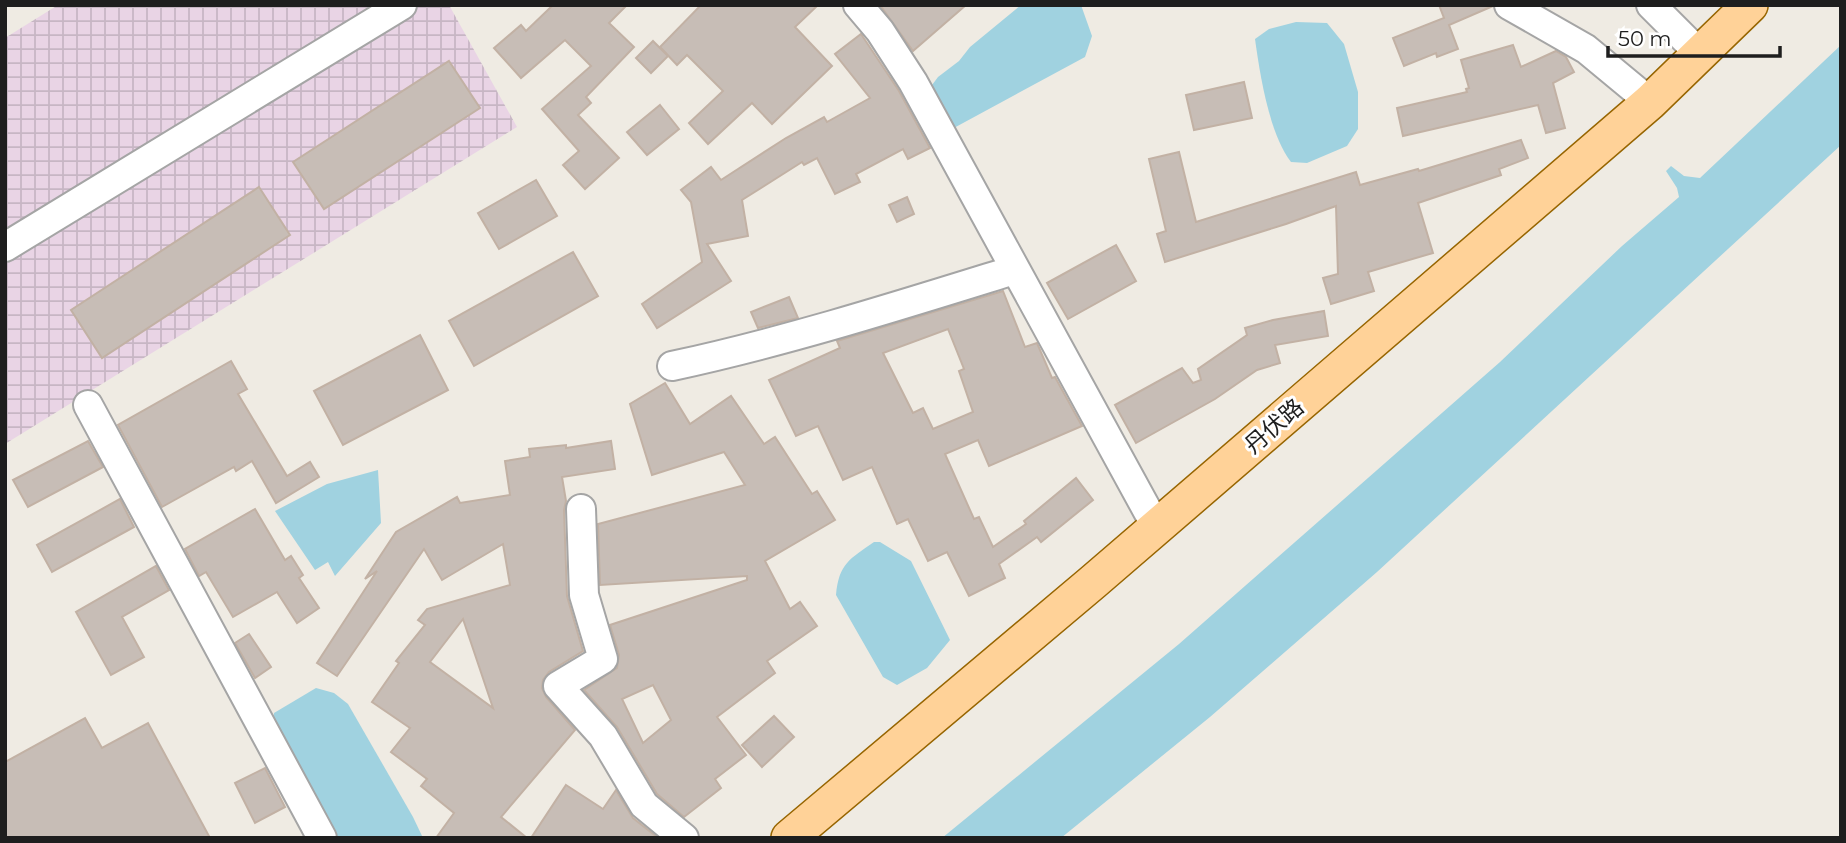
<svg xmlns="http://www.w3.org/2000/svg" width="1846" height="843" font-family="Montserrat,'Noto Sans SC',sans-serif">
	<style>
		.industrial { fill: url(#industrial-grid) }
		.water { fill: #a0d2e0 }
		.building { fill: #c7bdb6; stroke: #c2b1a4; stroke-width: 2; fill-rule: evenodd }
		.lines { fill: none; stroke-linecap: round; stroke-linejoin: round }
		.minor-casing { stroke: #a5a5a5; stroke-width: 32 }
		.major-casing { stroke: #976500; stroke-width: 38 }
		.minor { stroke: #fff; stroke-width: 28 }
		.major { stroke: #ffd298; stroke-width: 35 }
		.labels { text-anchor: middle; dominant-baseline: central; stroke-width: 6; stroke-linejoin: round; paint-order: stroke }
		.street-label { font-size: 23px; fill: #1e1e1e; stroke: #fff }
	</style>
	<defs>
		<pattern id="industrial-grid" width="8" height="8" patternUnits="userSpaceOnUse" patternTransform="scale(1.75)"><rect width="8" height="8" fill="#e9d4e5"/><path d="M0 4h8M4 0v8" fill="none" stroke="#c7b6c4"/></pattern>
	</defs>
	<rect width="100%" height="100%" fill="#efebe3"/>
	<path class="industrial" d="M58,5H449L517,127L5,444V38Z"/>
	<g class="water">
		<path d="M1021,5H1081L1092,36L1085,57L952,129L929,89L938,77L959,61L970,47Z"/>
		<path d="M1296,22L1327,23L1344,44L1358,92V129L1347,146L1307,163L1291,162C1269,133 1260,75 1255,39L1269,29Z"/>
		<path d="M1841,45V145L1377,572L1210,717L1061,838H942L1179,644L1500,362L1622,246L1679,197L1677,188L1666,171L1671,166L1684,176L1700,178Z"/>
		<path d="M378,470L381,523L335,576L328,562L315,570L275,511L327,484Z"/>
		<path d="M874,542H880L911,561L950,640L927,668L897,685L883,677L836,595C839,563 850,559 874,542Z"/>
		<path d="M316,688L334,693L348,704L413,817L423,838H331L273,725L274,713Z"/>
	</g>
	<g class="building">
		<path d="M553,5H627L609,23L634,47L586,97L591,103L578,115L619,158L585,189L563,165L579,151L542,109L591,66L565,40L521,78L494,48L521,25L526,31Z"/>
		<path d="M701,5H818L795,27L832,66L772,124L752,103L708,144L689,123L723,91L687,55L677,65L660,47Z"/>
		<path d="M880,5H966L913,51Z"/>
		<path d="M1439,5L1493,6L1449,25L1458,49L1437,57L1436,53L1404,66L1393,38L1444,18Z"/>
		<path d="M861,34L899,91L930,148L908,159L903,149L856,174L860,182L835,194L817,158L804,165L802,162L742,200L748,236L707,244L731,281L657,328L642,304L702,262L691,202L681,190L711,167L721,180L786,138L824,117L827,122L870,98L835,54Z"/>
		<path d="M653,41L668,56L651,73L636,58Z"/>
		<path d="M1513,45L1521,67L1556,51L1566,57L1574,72L1553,83L1565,128L1546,133L1538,105L1403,136L1397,108L1467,92L1466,89L1469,88L1461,60Z"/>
		<path d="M449,61L480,108L324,209L293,162Z"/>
		<path d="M1244,82L1252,118L1194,130L1186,95Z"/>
		<path d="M660,105L679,129L647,155L627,132Z"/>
		<path d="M1521,140L1528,158L1499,169L1501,175L1418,203L1433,253L1368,272L1374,291L1331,304L1323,278L1338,274L1336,206L1286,224L1165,262L1157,234L1166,231L1149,159L1179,152L1196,222L1356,172L1360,185L1418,169L1419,171Z"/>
		<path d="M536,180L557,216L499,249L478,213Z"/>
		<path d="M259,187L290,235L102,358L71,310Z"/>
		<path d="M907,197L914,214L897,222L889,205Z"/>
		<path d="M1116,245L1136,281L1068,319L1047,283Z"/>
		<path d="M573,252L598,296L474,366L449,321Z"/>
		<path d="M1003,291L1025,347L1037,343L1052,378L1055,377L1082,426L989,466L978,440L945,454L974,519L979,517L993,547L1026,524L1024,521L1076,478L1093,500L1041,542L1037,537L999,564L1005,578L969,596L947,552L928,561L908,519L897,524L872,467L843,480L818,426L796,436L769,380L840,348L837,341ZM948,329L964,369L959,371L973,412L933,429L923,408L913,413L883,353Z"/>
		<path d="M789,297L798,318L758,328L751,312Z"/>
		<path d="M1324,311L1328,336L1275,345L1280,363L1257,370L1215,399L1136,443L1115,405L1182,368L1193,383L1201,380L1198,369L1247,335L1245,328L1273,320Z"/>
		<path d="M420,335L448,390L343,445L314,391Z"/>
		<path d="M231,361L247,389L238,394L287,476L310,462L319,477L276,503L252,461L236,471L234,467L162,507L118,425Z"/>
		<path d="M665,383L690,424L731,396L764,444L775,437L812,494L817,491L835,520L765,561L790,609L800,602L817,626L767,661L775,673L717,717L746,755L715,779L721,788L684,817L657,794L617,727L584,690L617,668L619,655L610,625L747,580V576L600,585L598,524L745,485L724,452L652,475L630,404ZM653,685L671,720L643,743L622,699Z"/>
		<path d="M88,441L103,467L28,507L13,480Z"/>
		<path d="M611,441L615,469L562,477L566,501L564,510L567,596L583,651L549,672L543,680L542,688L546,697L575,730L501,817L527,838H436L454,813L421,786L427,779L391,752L410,728L372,702L399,663L396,661L425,625L418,620L427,609L510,585L503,544L442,580L424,549L337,676L317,663L377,571L365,579L396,532L457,497L460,503L510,495L505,461L530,457L529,449L566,445V448ZM463,619L493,708L430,662Z"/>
		<path d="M120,499L134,527L52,572L37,545Z"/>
		<path d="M255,509L285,560L291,556L303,575L299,578L319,608L297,623L277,592L233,617L206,572L199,576L185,549Z"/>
		<path d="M156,566L169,590L122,617L144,657L111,675L76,612Z"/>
		<path d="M249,634L271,667L255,678L235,643Z"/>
		<path d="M774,716L794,737L762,767L742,745Z"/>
		<path d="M85,718L102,748L148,723L210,838H5V762Z"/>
		<path d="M265,768L285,807L255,823L235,783Z"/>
		<path d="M566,785L603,809L616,790L633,818L657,837L531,838Z"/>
	</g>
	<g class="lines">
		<defs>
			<g id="minor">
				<path d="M858,5L880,31L913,82L1157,528"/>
				<path d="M1509,5L1586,49L1650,102"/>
				<path d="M1651,5L1700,54"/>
				<path d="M5,247L402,5"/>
				<path d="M672,366C788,341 901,305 1014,270"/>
				<path d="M88,405L322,838"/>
				<path d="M581,509L584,595L603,659L558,686L603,736L644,805L684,838"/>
			</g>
			<path id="major" d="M789,838L1093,582L1650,102L1750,5"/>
		</defs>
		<use href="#minor" class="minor-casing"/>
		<use href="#major" class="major-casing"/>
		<use href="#minor" class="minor"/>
		<use href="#major" class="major"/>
	</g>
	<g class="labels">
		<g class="street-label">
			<text transform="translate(1274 426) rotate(-41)">丹伏路</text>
		</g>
	</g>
	<rect width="1846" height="843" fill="none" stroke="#1e1e1e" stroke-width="14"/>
	<path d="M1608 46v10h172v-10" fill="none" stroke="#1e1e1e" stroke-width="3.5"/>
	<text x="1618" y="46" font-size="21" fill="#1e1e1e" stroke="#ffffff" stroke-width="5" paint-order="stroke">50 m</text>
</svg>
